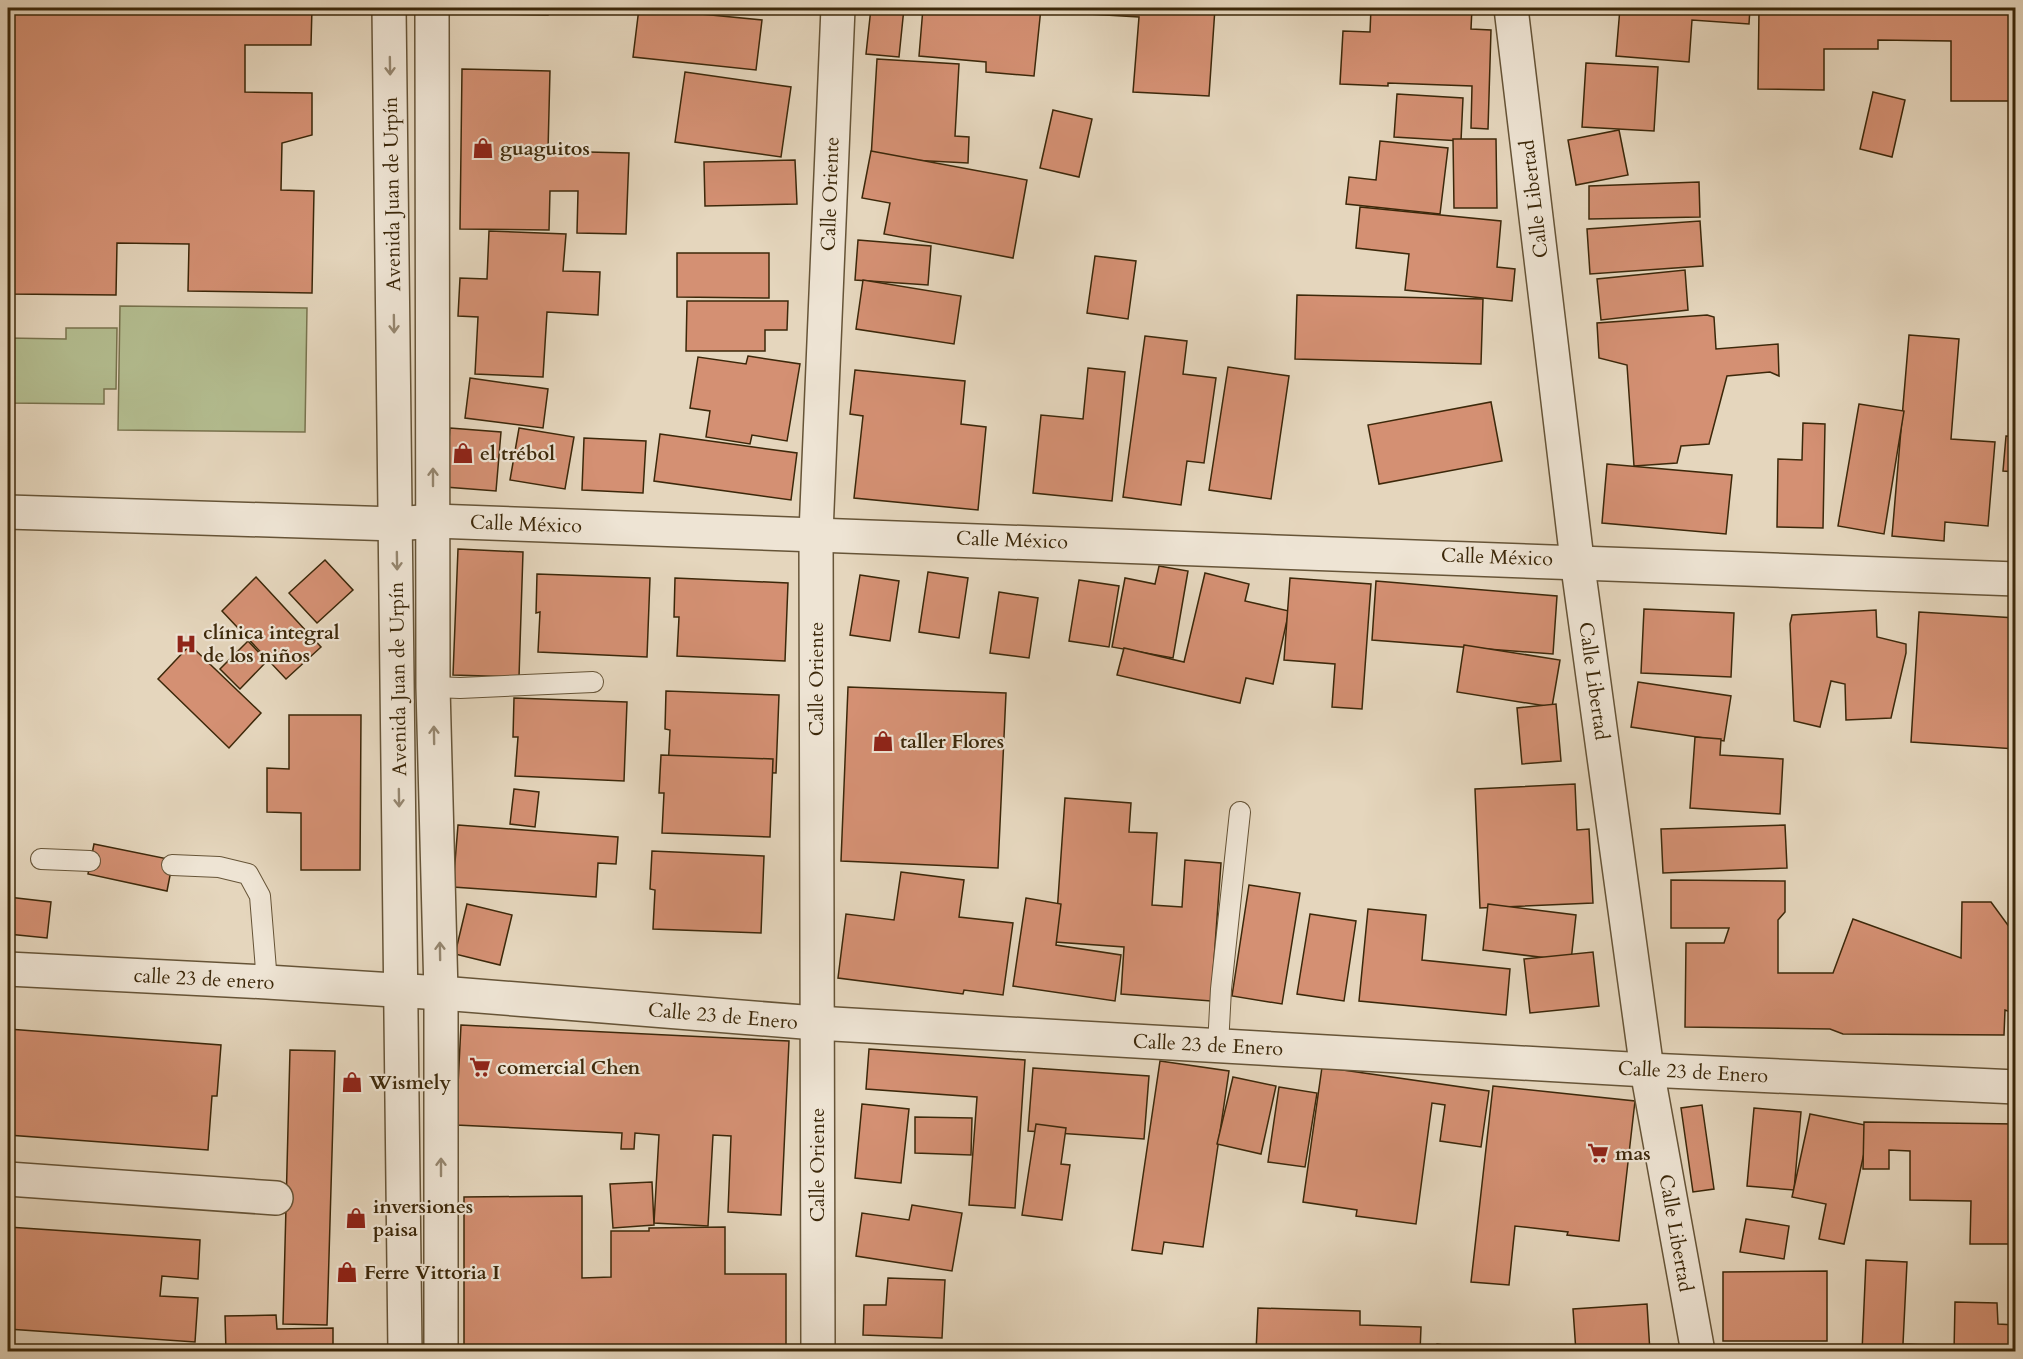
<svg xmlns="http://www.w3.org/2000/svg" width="2023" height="1359" font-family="Cardo,serif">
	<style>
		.green { fill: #b4be91; stroke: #78734e; stroke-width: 1.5 }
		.building { fill: #d49073; stroke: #3c280a; stroke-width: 1.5 }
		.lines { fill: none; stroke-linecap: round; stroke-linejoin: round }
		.lane-casing { stroke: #665437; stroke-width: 22 }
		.street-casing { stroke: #665437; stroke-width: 36 }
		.lane { stroke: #eee4d4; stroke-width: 20 }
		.street { stroke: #eee4d4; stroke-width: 33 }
		.oneway { stroke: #95866f }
		.labels { text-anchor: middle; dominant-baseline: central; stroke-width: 4.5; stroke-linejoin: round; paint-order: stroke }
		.poi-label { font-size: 20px; font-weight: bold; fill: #3c280a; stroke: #eee4d4; text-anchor: start }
		.street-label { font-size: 20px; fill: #3c280a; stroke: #eee4d4 }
	</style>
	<rect width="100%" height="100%" fill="#e5d6bd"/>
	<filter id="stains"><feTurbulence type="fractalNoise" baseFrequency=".00333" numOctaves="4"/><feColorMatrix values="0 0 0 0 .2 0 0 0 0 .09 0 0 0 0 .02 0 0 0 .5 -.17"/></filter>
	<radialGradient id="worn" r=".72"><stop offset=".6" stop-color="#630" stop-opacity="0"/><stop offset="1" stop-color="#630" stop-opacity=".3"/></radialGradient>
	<g class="green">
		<path d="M120,306L307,308L305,432L118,430Z"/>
		<path d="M66,328H117L116,389H104V404L8,403V338L66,339Z"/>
	</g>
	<g class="building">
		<path d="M8,8H312L311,45H245V92L312,93V135L282,143L281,190L314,191L312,293L188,291L189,244L117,243L116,295L8,294Z"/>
		<path d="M449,8H548V15L449,13Z"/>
		<path d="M639,8L762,20L756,70L633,57Z"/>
		<path d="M871,8H904L899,57L866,54Z"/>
		<path d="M913,8H1041L1034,76L986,72V62L919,56L923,8Z"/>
		<path d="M1090,8H1215L1209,96L1133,92L1139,17L1089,14Z"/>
		<path d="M1244,8H1275L1274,14Z"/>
		<path d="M1371,8H1472L1471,29L1491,30L1488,129L1471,128L1472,86L1388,83V86L1340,84L1343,31L1370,32Z"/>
		<path d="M1620,8H1750L1749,24L1692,20L1689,62L1616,56Z"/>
		<path d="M1759,8H2016V101H1951V41L1878,40V49H1824V90L1758,89Z"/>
		<path d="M877,59L959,64L955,136L969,137L968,163L871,158Z"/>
		<path d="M1586,63L1658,67L1654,131L1582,127Z"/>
		<path d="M462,69L550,71L548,151L629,153L626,234L577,233L578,191H550L549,230L460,229Z"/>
		<path d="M685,72L791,87L781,157L675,142Z"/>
		<path d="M1873,92L1905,100L1892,157L1860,149Z"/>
		<path d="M1397,94L1463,98L1461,141L1394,137Z"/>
		<path d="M1053,110L1092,119L1079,177L1040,168Z"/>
		<path d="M1619,130L1628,175L1576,185L1568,140Z"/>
		<path d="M1453,139H1496L1497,208H1454Z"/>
		<path d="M1380,141L1448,148L1440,214L1346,204L1349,177L1376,180Z"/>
		<path d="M871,151L1027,180L1013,258L884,234L890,203L862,198Z"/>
		<path d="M795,160L797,204L705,206L704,162Z"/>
		<path d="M1699,182L1700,217L1589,219V186Z"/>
		<path d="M1360,207L1501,221L1497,267L1515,269L1512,301L1405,290L1409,254L1356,248Z"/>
		<path d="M1700,221L1703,266L1590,274L1587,229Z"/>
		<path d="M489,231L566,234L563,271L600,272L598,315L547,312L543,377L475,374L478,317L458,316L460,278L487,279Z"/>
		<path d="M858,240L931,246L928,285L855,280Z"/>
		<path d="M677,253H769V298L677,297Z"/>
		<path d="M1095,256L1136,261L1128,319L1087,313Z"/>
		<path d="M1685,270L1688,310L1601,320L1597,279Z"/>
		<path d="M863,280L961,296L954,344L856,329Z"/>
		<path d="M1297,295L1483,299L1481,364L1295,359Z"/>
		<path d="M687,301H788L787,330H765V351H686Z"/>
		<path d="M1707,315L1714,317L1716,349L1778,344L1779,376L1770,372L1727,376L1709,444L1681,446L1677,463L1634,466L1627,365L1599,358L1597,323Z"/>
		<path d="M1909,335L1959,339L1951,439L1995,442L1988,526L1945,522L1944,541L1892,536Z"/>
		<path d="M1145,336L1187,341L1183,374L1216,378L1204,463L1187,461L1181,505L1123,497Z"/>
		<path d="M748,356L800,364L787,441L752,435L750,444L706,437L710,411L690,408L698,357L746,364Z"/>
		<path d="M1228,367L1289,376L1271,499L1209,490Z"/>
		<path d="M1088,368L1125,372L1112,501L1033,493L1041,415L1083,419Z"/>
		<path d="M855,370L965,381L961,424L986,427L978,510L854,498L863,416L850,414Z"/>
		<path d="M470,378L548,389L543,428L465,418Z"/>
		<path d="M1491,402L1502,461L1379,484L1368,425Z"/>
		<path d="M1859,404L1904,411L1884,534L1838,526Z"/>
		<path d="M1803,423L1825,424L1823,528L1777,527L1778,459L1802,460Z"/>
		<path d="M450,428L501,432L496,491L445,487Z"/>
		<path d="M519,428L574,437L565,489L510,480Z"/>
		<path d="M660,434L797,453L791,500L654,481Z"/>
		<path d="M2006,436L2016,437V472L2003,471Z"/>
		<path d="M584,438L646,441L643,493L582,490Z"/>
		<path d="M1607,464L1732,475L1726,534L1602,523Z"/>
		<path d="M458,549L523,552L519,677L453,675Z"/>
		<path d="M325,560L353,590L317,623L289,593Z"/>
		<path d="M1159,566L1188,571L1173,658L1112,647L1125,578L1155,584Z"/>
		<path d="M928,572L968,578L959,638L919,632Z"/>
		<path d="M1205,573L1249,584L1245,601L1289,611L1273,684L1246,678L1240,703L1117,675L1124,648L1184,662Z"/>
		<path d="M537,574L650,578L647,657L538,652L540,612L536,613Z"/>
		<path d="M860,575L899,581L890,641L850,635Z"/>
		<path d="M256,577L321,647L286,679L222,611Z"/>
		<path d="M675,578L788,583L785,661L677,656L679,617H674Z"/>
		<path d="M1290,578L1371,584L1362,709L1332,707L1335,664L1284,660Z"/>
		<path d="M1079,580L1119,586L1109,647L1069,641Z"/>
		<path d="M1376,581L1557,596L1553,654L1372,640Z"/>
		<path d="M999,592L1038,598L1029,658L990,653Z"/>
		<path d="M1644,609L1734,613L1731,677L1641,673Z"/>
		<path d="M1876,610L1877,637L1906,644V653L1891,718L1846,720L1845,684L1831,681L1820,727L1794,721L1790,624L1792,615Z"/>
		<path d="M1919,612L2016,618V749L1911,742Z"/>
		<path d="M248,641L267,661L240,689L220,669Z"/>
		<path d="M190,645L261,713L229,748L158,679Z"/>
		<path d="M1464,645L1560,660L1552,707L1457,692Z"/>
		<path d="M1638,682L1731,696L1724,741L1631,727Z"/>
		<path d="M848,687L1006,693L998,868L841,861Z"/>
		<path d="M666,691L779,695L776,773L668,769L670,730L665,729Z"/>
		<path d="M514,698L627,702L624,781L515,776L518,737H513Z"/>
		<path d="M1556,704L1561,761L1522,764L1517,708Z"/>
		<path d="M289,715H361L360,870H301V813L267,812V768L289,769Z"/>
		<path d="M1695,737L1721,739L1720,755L1783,759L1780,814L1690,808Z"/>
		<path d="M661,755L773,759L770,837L662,833L664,793H659Z"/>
		<path d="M1575,784L1577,830L1589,829L1593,903L1480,908L1475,789Z"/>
		<path d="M514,789L539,792L535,827L510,824Z"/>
		<path d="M1065,798L1131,803L1129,832L1157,833L1152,905L1182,907L1185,860L1221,863L1211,1001L1121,994L1124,947L1055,942Z"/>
		<path d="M458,825L618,837L616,864L598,863L596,897L453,887Z"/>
		<path d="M1785,825L1787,868L1663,873L1661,829Z"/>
		<path d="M94,844L173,860L167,891L88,874Z"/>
		<path d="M652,851L764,856L761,933L653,929L655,890L650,889Z"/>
		<path d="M901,872L964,880L959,917L1013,923L1003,995L964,990L963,994L838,978L846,914L894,920Z"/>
		<path d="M1671,880L1785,881V912L1778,920V973H1833L1853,919L1961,958L1962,902H1991L2010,928H2016V1014L2005,1010L2004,1035L1843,1034L1830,1029L1685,1027L1686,943H1724L1729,928H1671Z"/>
		<path d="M1249,885L1300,893L1282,1004L1232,996Z"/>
		<path d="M8,897L51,902L47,938L8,934Z"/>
		<path d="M1026,898L1061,904L1056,945L1121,955L1115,1001L1013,986Z"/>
		<path d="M467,904L512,915L500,965L455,954Z"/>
		<path d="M1488,904L1576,915L1571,961L1483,950Z"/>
		<path d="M1368,909L1426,915L1422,960L1510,969L1506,1015L1359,1001Z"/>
		<path d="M1310,914L1356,921L1344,1001L1297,994Z"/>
		<path d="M1593,952L1599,1006L1530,1013L1524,959Z"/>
		<path d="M461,1025L789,1041L781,1215L728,1212L731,1136L713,1135L708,1226L654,1223L659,1135L635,1133L634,1149H621L622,1133L456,1125Z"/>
		<path d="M8,1029L221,1045L217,1096H212L208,1150L8,1135Z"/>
		<path d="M869,1049L1025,1060L1015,1208L969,1205L977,1097L866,1089Z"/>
		<path d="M290,1050L335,1051L327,1325L283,1324Z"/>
		<path d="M1160,1061L1229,1071L1203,1247L1164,1242L1162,1254L1132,1250Z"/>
		<path d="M1322,1067L1489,1091L1481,1147L1440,1141L1445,1105L1432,1103L1416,1224L1356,1216L1357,1210L1303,1202Z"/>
		<path d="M1033,1068L1149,1076L1144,1139L1028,1131Z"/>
		<path d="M1233,1077L1276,1086L1261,1154L1217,1144Z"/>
		<path d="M1493,1086L1635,1101L1619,1241L1567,1235L1568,1232L1515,1226L1509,1285L1471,1282Z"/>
		<path d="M1279,1087L1317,1093L1305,1167L1268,1162Z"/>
		<path d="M862,1104L909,1109L901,1183L855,1178Z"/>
		<path d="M1702,1105L1714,1189L1693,1192L1681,1108Z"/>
		<path d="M1754,1108L1801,1112L1794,1190L1747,1186Z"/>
		<path d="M1810,1114L1870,1126L1844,1244L1819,1239L1826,1204L1792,1197Z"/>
		<path d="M915,1117L972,1118L971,1155L915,1153Z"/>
		<path d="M1864,1122L2016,1124V1278H2014V1244H1970L1971,1201L1910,1200V1151L1889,1150V1169H1863Z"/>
		<path d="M1036,1124L1066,1128L1061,1164L1070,1165L1062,1220L1022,1215Z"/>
		<path d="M652,1182L654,1225L613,1228L610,1184Z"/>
		<path d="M582,1196V1278L611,1277V1231H649V1228L725,1227V1274H786V1352H464V1197Z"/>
		<path d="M912,1205L962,1213L952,1271L856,1256L862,1213L909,1220Z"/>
		<path d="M1746,1219L1789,1226L1784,1259L1740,1252Z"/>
		<path d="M8,1227L200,1240L198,1279L162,1276L160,1296L198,1298L195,1342L8,1329Z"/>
		<path d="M1866,1260L1907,1262L1903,1344L1952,1346L1951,1352H1862Z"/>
		<path d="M1827,1271V1341H1723V1272Z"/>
		<path d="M888,1278L945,1280L942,1338L863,1335L864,1305H886Z"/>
		<path d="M1955,1302L1997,1303L1998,1324L2016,1325V1352H1954Z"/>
		<path d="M1647,1304L1650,1352H1576L1573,1309Z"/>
		<path d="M1258,1308L1360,1311V1325L1421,1327L1420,1352H1256Z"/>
		<path d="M276,1315L277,1329L333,1328V1352H226L225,1316Z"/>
		<path d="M1437,1344L1481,1351V1352H1436Z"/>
		<path d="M1024,1346L1063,1351V1352H1023Z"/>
		<path d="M1734,1349L1829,1350V1352H1734Z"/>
	</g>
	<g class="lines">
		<defs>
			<g id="lane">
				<path d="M433,687L460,688L593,682"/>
				<path d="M41,859L90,861"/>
				<path d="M172,865L219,867L248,874L260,896L267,982"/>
				<path d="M1218,1046L1221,989L1240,812"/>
			</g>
			<g id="street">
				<path d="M389,8L405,1352"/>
				<path d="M432,8L433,687L441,993V1352"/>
				<path d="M1511,8L1577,560L1647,1070L1698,1352"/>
				<path d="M8,512L396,524L434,521C961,537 1488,556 2016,579"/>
				<path d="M8,969L267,982L441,993L816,1023L1647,1070L2016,1087"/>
				<path d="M8,1179L276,1198"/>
				<path d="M818,1352L816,533L838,8"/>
			</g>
		</defs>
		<use href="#lane" class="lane-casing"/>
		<use href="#street" class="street-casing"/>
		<use href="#lane" class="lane"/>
		<use href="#street" class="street"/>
	</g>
	<defs><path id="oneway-shaft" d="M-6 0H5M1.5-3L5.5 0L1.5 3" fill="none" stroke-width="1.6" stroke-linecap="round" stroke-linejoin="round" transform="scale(1.5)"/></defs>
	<g class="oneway">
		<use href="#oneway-shaft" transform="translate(390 66) rotate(89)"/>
		<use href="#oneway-shaft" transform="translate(394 324) rotate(89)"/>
		<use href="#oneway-shaft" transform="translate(433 477) rotate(-90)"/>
		<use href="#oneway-shaft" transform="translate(397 561) rotate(89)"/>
		<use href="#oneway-shaft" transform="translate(434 735) rotate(-91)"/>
		<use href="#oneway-shaft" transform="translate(399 798) rotate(89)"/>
		<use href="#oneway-shaft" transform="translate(440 951) rotate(-91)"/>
		<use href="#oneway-shaft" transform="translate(441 1167) rotate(-90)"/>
	</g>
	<defs>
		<symbol id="shop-bare" viewBox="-9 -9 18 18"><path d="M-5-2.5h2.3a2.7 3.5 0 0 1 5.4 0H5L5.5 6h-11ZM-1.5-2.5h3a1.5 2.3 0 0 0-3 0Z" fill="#8f2418" stroke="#eee4d4" stroke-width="2.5" paint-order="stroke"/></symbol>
		<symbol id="hospital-bare" viewBox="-9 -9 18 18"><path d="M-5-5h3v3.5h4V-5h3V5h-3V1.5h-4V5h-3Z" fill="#8f2418" stroke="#eee4d4" stroke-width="2.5" paint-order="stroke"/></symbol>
		<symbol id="supermarket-bare" viewBox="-9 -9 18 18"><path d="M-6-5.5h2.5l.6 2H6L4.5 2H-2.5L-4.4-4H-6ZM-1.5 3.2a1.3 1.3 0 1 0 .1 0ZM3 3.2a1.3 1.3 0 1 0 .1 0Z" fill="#8f2418" stroke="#eee4d4" stroke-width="2.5" paint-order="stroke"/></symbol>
	</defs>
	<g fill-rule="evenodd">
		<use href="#shop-bare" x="468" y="133" width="30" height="30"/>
		<use href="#shop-bare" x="448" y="438" width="30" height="30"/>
		<use href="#hospital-bare" x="171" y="629" width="30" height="30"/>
		<use href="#shop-bare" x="868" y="726" width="30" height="30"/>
		<use href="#supermarket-bare" x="465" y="1052" width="30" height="30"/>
		<use href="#shop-bare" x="337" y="1067" width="30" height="30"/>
		<use href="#supermarket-bare" x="1583" y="1138" width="30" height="30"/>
		<use href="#shop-bare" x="341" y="1203" width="30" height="30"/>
		<use href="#shop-bare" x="332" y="1257" width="30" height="30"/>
	</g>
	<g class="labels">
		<g class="poi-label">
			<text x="500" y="148">guaguitos</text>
			<text x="480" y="453">el trébol</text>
			<text x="203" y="632">clínica integral<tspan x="203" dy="23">de los niños</tspan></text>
			<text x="900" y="741">taller Flores</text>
			<text x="497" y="1067">comercial Chen</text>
			<text x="369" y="1082">Wismely</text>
			<text x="1615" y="1153">mas</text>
			<text x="373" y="1206">inversiones<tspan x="373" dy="23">paisa</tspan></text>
			<text x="364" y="1272">Ferre Vittoria I</text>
		</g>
		<g class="street-label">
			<text transform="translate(392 194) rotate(-91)">Avenida Juan de Urpín</text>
			<text transform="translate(830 194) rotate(-88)">Calle Oriente</text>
			<text transform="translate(1534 199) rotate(-97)">Calle Libertad</text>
			<text transform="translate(526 524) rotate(2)">Calle México</text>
			<text transform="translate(1012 540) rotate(2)">Calle México</text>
			<text transform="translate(1497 557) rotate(2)">Calle México</text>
			<text transform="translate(398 679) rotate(-91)">Avenida Juan de Urpín</text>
			<text transform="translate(816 679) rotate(-90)">Calle Oriente</text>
			<text transform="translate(1594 681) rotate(82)">Calle Libertad</text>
			<text transform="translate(204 979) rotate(3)">calle 23 de enero</text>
			<text transform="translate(723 1016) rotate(5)">Calle 23 de Enero</text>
			<text transform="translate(1208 1045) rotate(3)">Calle 23 de Enero</text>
			<text transform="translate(1693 1072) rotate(3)">Calle 23 de Enero</text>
			<text transform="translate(817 1165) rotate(-90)">Calle Oriente</text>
			<text transform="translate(1676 1233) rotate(80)">Calle Libertad</text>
		</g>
	</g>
	<rect width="2023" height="1359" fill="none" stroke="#e5d6bd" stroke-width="30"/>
	<rect x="9" y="9" width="2005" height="1341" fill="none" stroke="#3c280a" stroke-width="3"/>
	<rect x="15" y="15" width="1993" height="1329" fill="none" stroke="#3c280a" stroke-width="1.5"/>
	<rect width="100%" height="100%" filter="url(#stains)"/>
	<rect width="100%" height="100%" fill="url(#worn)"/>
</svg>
